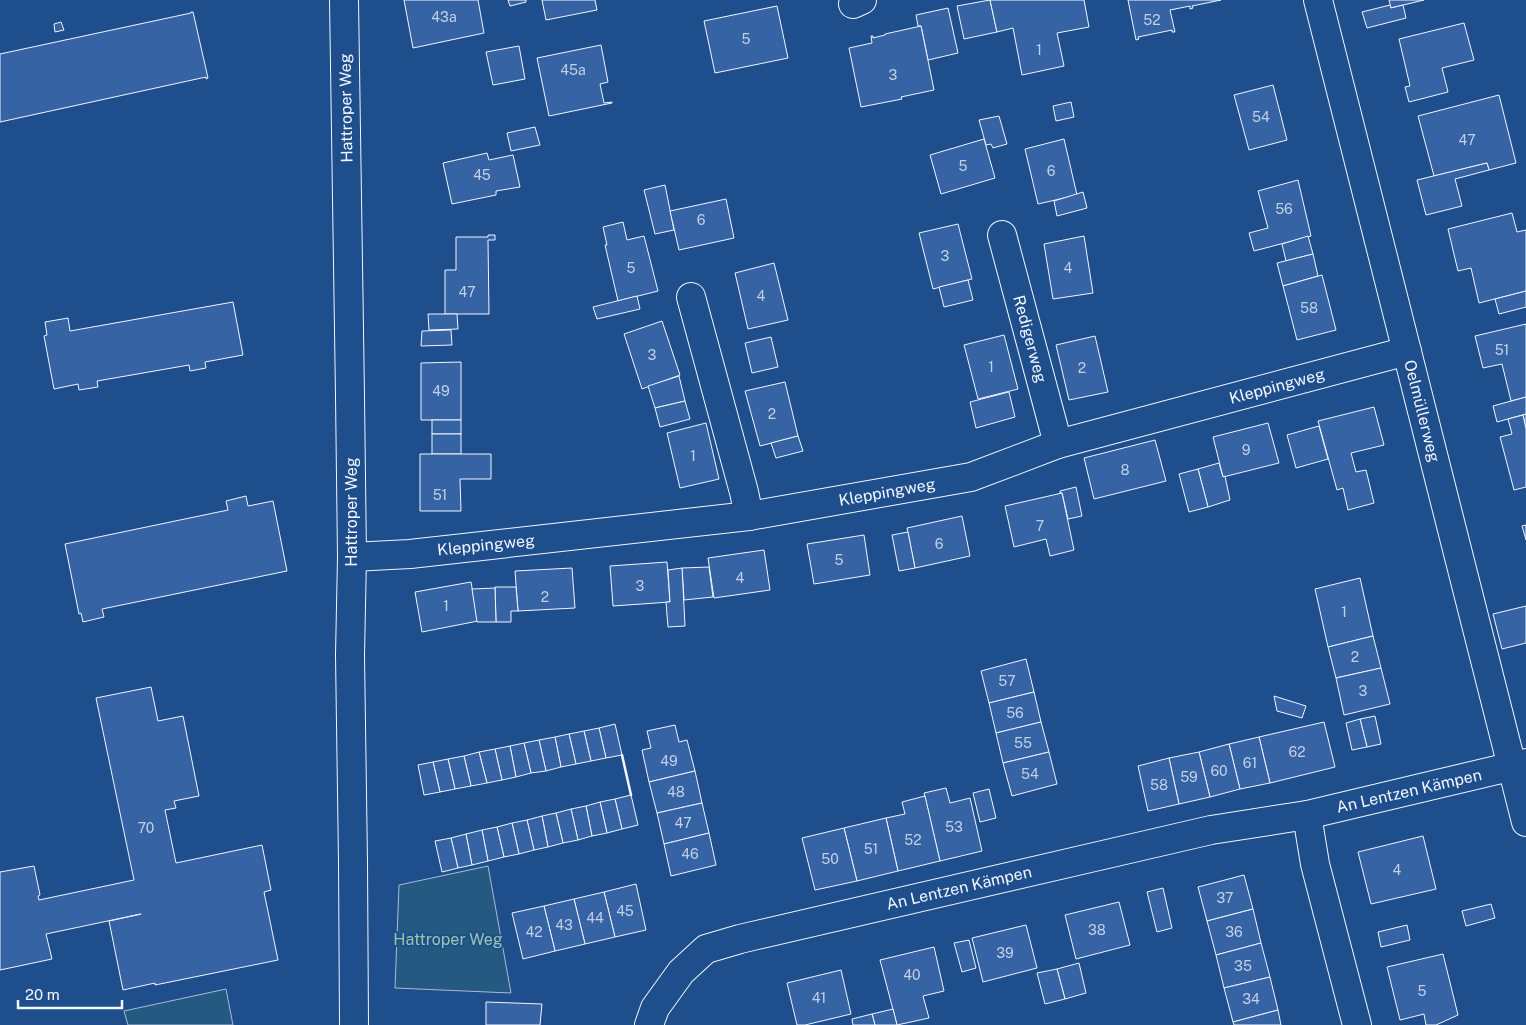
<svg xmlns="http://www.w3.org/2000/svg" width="1526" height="1025" font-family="'Public Sans',sans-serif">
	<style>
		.green { fill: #245a82; stroke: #a8bbd7 }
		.building { fill: #3563a3; stroke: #f2f6ff }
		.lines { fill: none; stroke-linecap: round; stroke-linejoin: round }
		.minor-casing { stroke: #f2f6ff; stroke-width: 30 }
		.secondary-casing { stroke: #f2f6ff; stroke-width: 30 }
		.minor { stroke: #1f4e8c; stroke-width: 28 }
		.secondary { stroke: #1f4e8c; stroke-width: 28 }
		.wall { stroke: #f2f6ff; stroke-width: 2.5 }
		.labels { text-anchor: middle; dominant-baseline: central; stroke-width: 4; stroke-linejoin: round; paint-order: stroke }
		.number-label { font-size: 14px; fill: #c3d1e8 }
		.street-label { font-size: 16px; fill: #f2f6ff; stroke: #1f4e8c }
		.park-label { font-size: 16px; fill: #97c8a6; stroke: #1f4e8c }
	</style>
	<rect width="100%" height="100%" fill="#1f4e8c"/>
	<g class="green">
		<path d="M488,866L511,993L395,988L399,885Z"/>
		<path d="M226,989L233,1025H128L124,1011Z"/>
	</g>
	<g class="building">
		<path d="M404,0H478L484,33L413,48Z"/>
		<path d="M508,0H526V2L510,6Z"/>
		<path d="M542,0H595L597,10L546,20Z"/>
		<path d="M990,0L997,32L964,39L957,6Z"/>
		<path d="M990,0H1084L1089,27L1057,33L1064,66L1022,75L1013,28L997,32Z"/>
		<path d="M1128,0H1221L1192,6L1193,8L1190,9V6L1170,10L1175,32H1172V30L1138,37L1139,39L1136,40Z"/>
		<path d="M1389,0H1424L1391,8Z"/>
		<path d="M1390,5L1391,8L1403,5L1406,18L1367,28L1362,12Z"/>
		<path d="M777,6L788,58L715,73L704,21Z"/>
		<path d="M948,8L958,53L928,60L921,26H918L916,15Z"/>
		<path d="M191,12H193L208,78L206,79V77L0,122V54L191,13Z"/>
		<path d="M61,22L64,30L55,32L54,24Z"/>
		<path d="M1464,23L1474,60L1442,68L1448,92L1409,102L1405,87L1410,86L1399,39Z"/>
		<path d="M921,26L934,90L901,97L902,99L861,107L849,48L872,43L871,36H873V38L885,35V34Z"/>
		<path d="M601,45L608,82L600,84L604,103L612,102V103L549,116L537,58Z"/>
		<path d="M519,46L525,79L493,85L486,52Z"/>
		<path d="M1273,85L1287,140L1249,150L1234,95Z"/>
		<path d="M1499,95L1516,163L1489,170L1487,163L1434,176L1418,116Z"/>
		<path d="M1071,102L1074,117L1056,121L1053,106Z"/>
		<path d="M999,116L1007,144L993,148L991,144L986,145L979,120Z"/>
		<path d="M535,127L540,145L511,151L507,133Z"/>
		<path d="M984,139L995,178L941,194L930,155Z"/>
		<path d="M1064,139L1077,195L1038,204L1025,149Z"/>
		<path d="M487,153L489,160L513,155L520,187L496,191V195L452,204L443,163Z"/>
		<path d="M1487,163L1489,170L1455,179L1462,206L1426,215L1417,180Z"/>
		<path d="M1298,180L1311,236L1254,251L1249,233L1268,228L1258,191Z"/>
		<path d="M665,185L674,230L655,234L644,190Z"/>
		<path d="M1083,192L1087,208L1057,216L1054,201Z"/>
		<path d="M726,199L734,238L679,250L670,211Z"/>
		<path d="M1512,213L1517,232L1526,230V291L1479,303L1471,268L1458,271L1448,229Z"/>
		<path d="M623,222L627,240L644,236L658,291L618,301L605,245H607L603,227Z"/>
		<path d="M958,224L972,279L933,289L919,233Z"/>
		<path d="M488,235H495V240H488L489,314H445V270H456V237H488Z"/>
		<path d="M1084,236L1093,293L1053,299L1044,244Z"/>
		<path d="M1308,236L1313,254L1286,261L1282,244Z"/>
		<path d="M1313,254L1318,276L1283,286L1277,263Z"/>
		<path d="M774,263L788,320L748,329L735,273Z"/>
		<path d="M1322,275L1336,330L1297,340L1283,286Z"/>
		<path d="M968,280L973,300L944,307L939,287Z"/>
		<path d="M1526,291V307L1499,314L1495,299Z"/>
		<path d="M637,296L640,309L597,319L593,307Z"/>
		<path d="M233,302L243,355L205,362L206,368L190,371L189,365L97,381L98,387L79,390L78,384L54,389L44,336L47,335L45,322L68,318L70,331Z"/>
		<path d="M428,314H457L458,329L429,330Z"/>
		<path d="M662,321L680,375L642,389L624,334Z"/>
		<path d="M1526,324V397L1511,401L1502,364L1483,368L1475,336Z"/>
		<path d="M451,330L452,345L421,346L422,331Z"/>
		<path d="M1004,335L1018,389L978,399L964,345Z"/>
		<path d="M1095,336L1108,392L1069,400L1056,345Z"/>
		<path d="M771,337L778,367L752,373L745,343Z"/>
		<path d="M461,362V420H421V363Z"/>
		<path d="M679,376L685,401L655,408L648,386Z"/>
		<path d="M785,382L798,436L760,446L745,391Z"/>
		<path d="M1009,392L1015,417L976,428L970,402Z"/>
		<path d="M1526,397V414L1497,422L1493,406Z"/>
		<path d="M685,401L690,419L660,427L655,408Z"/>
		<path d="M1374,407L1384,445L1351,453L1356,472L1366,470L1374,503L1348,510L1343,488L1337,490L1318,421Z"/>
		<path d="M1526,414V429L1523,415Z"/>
		<path d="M1523,415L1526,429V487L1514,490L1500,437L1512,434L1508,419Z"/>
		<rect x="432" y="420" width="29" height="14"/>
		<path d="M706,423L719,479L680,488L667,433Z"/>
		<path d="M1268,423L1279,463L1223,477L1213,437Z"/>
		<path d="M1319,426L1328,459L1296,468L1287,435Z"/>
		<rect x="432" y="434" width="29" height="20"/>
		<path d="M798,436L803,451L776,458L771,443Z"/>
		<path d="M1155,440L1166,481L1094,499L1084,458Z"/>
		<path d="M420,454H491V479H460L461,511H420Z"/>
		<path d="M1219,463L1223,477L1225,476L1230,500L1208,507L1198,469Z"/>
		<path d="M1198,469L1208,507L1189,512L1179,474Z"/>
		<path d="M1076,487L1082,516L1068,519L1062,493H1060V491Z"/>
		<path d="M1062,493L1074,550L1050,556L1046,539L1014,547L1005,506Z"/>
		<path d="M246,496L248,506L273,501L287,571L102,609L104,617L83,622L81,613L79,614L65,544L228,510L226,501Z"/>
		<path d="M962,516L970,556L915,568L907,528Z"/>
		<path d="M1526,525V540L1522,526Z"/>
		<path d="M908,532L915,568L899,571L892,535Z"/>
		<path d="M864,535L870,575L814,584L807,544Z"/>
		<path d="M764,550L770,590L714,598L708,558Z"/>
		<path d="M667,562L670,602L613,606L610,566Z"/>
		<path d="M709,567L713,597L684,600L682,568Z"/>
		<path d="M572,568L575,608L518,611L515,571Z"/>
		<path d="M682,568L685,626L668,627L666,602H670L668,570Z"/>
		<path d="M1360,578L1373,636L1328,647L1315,589Z"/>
		<path d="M471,582L478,621L422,632L415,592Z"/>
		<path d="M495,587H516L518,611H511V622H496Z"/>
		<path d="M495,588L496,622H477L472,589Z"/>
		<path d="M1526,606V643L1502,649L1493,614Z"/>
		<path d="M1373,636L1381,668L1336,678L1328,647Z"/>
		<path d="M1026,659L1034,692L989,703L981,671Z"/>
		<path d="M1381,668L1390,704L1344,715L1336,678Z"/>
		<path d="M151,687L158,721L183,716L199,796L174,801L176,808L165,810L176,863L262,845L271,890L264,892L278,960L155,985V983L123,990L109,921L141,914L46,934L52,959L0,970V872L34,866L40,895L38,896L39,900L134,880L96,698Z"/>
		<path d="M1034,692L1041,722L996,733L989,703Z"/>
		<path d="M1274,696L1306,706L1302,718L1277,711Z"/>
		<path d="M1375,716L1381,744L1367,747L1360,719Z"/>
		<path d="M1360,719L1367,747L1352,750L1346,723Z"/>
		<path d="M1041,722L1049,752L1003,763L996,733Z"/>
		<path d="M1324,722L1335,767L1270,783L1259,737Z"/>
		<path d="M615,724L622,755L606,758L599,728Z"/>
		<path d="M675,725L679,742L687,740L695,771L649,782L642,750L651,748L647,731Z"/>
		<path d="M599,728L606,758L591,761L584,731Z"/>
		<path d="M584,731L591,761L576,764L569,734Z"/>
		<path d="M569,734L576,764L561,767L555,737Z"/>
		<path d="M555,737L561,767L546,771L539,740Z"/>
		<path d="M1259,737L1270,783L1240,789L1229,744Z"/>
		<path d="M539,740L546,771L531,773L524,743Z"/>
		<path d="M524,743L531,773L516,777L510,746Z"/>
		<path d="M1229,744L1240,789L1210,797L1199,752Z"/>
		<path d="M510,746L516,777L502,780L495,749Z"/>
		<path d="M495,749L502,780L487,783L479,752Z"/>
		<path d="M479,752L487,783L471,786L464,756Z"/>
		<path d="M1049,752L1057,784L1012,796L1003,763Z"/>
		<path d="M1199,752L1210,797L1179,804L1169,758Z"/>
		<path d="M464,756L471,786L455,789L448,759Z"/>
		<path d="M1169,758L1179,804L1148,811L1138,766Z"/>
		<path d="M448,759L455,789L440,792L433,762Z"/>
		<path d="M433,762L440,792L424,795L418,765Z"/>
		<path d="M695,771L702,803L657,813L649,782Z"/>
		<path d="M946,788L950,803L970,798L982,851L940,861L924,793Z"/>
		<path d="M989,789L996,818L980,822L973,793Z"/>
		<path d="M631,795L638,825L622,829L615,799Z"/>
		<path d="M925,796L940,861L898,871L886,818L905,814L902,802Z"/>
		<path d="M615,799L622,829L607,833L600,802Z"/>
		<path d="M600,802L607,833L592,836L586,806Z"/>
		<path d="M702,803L709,833L664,844L657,813Z"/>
		<path d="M586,806L592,836L578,840L571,809Z"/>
		<path d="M571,809L578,840L563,843L556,813Z"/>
		<path d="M556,813L563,843L548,847L542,816Z"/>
		<path d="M542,816L548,847L534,850L527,820Z"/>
		<path d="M886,818L898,871L857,881L844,828Z"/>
		<path d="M527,820L534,850L519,854L512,823Z"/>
		<path d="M512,823L519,854L504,857L497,827Z"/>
		<path d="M497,827L504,857L488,861L482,830Z"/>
		<path d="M844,828L857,881L815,890L802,838Z"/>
		<path d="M482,830L488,861L472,865L466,834Z"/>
		<path d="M709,833L716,865L671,876L664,844Z"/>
		<path d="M466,834L472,865L458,868L451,838Z"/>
		<path d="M1423,836L1436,889L1371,904L1358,852Z"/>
		<path d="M451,838L458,868L442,872L435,841Z"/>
		<path d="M1244,875L1253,909L1207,921L1198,887Z"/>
		<path d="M636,884L646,930L615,937L604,892Z"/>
		<path d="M1163,888L1172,928L1157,932L1147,892Z"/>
		<path d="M604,892L615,937L585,944L574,899Z"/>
		<path d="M574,899L585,944L555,951L544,906Z"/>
		<path d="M1119,902L1130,945L1076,959L1065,915Z"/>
		<path d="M1491,904L1495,918L1466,926L1462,911Z"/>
		<path d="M544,906L555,951L523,959L512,913Z"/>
		<path d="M1253,909L1261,943L1216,955L1207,921Z"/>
		<path d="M1026,925L1037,968L983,982L972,938Z"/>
		<path d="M1407,925L1410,940L1381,947L1378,932Z"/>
		<path d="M969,940L976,968L962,972L954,943Z"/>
		<path d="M1261,943L1270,977L1224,988L1216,955Z"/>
		<path d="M934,947L944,991L923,996L929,1018L897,1025L880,960Z"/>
		<path d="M1443,954L1458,1015L1436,1025H1426L1424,1014L1400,1020L1387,967Z"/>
		<path d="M1079,963L1086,993L1065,999L1057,969Z"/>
		<path d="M1057,969L1065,999L1045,1004L1037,973Z"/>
		<path d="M841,970L851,1014L805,1025H797L787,983Z"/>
		<path d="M1270,977L1278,1010L1233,1022L1224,988Z"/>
		<path d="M486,1002L542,1004L540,1025H486Z"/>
		<path d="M893,1009L897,1025H875L872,1014Z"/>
		<path d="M1278,1010L1281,1025H1234L1233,1022Z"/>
		<path d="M872,1014L875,1025H853L852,1019Z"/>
	</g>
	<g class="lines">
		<defs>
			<g id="minor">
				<path d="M1318,0L1526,822"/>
				<path d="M853,4L862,0"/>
				<path d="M1002,235L1058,444"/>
				<path d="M691,297L744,492L749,516"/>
				<path d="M352,557L410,554L749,516L971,477L1058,444L1407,351"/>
				<path d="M1307,815L1315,864L1357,1025"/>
				<path d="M649,1025L655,1008L681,972L706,949L740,939L1211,830L1307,815L1526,763"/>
			</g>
			<path id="secondary" d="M344,0L350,396L352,557L350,655L353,862L354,1025"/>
		</defs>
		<use href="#minor" class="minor-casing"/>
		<use href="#secondary" class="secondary-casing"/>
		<use href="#minor" class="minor"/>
		<use href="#secondary" class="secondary"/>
		<path class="wall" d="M622,755L631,795"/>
	</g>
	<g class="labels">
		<g class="number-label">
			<text x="444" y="17">43a</text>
			<text x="1152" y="20">52</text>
			<text x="746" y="39">5</text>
			<text x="1039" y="50">1</text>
			<text x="573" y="70">45a</text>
			<text x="893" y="75">3</text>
			<text x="1261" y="117">54</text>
			<text x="1467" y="140">47</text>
			<text x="963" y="166">5</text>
			<text x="1051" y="171">6</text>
			<text x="482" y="175">45</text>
			<text x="1284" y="209">56</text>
			<text x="701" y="220">6</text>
			<text x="945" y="256">3</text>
			<text x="631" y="268">5</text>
			<text x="1068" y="268">4</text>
			<text x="467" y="292">47</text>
			<text x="761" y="296">4</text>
			<text x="1309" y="308">58</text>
			<text x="1502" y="350">51</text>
			<text x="652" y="355">3</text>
			<text x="991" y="367">1</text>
			<text x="1082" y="368">2</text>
			<text x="441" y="391">49</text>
			<text x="772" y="414">2</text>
			<text x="1246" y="450">9</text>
			<text x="693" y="456">1</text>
			<text x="1125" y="470">8</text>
			<text x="440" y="495">51</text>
			<text x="1040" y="526">7</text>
			<text x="939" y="544">6</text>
			<text x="839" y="560">5</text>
			<text x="740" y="578">4</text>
			<text x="640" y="586">3</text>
			<text x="545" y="597">2</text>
			<text x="446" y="606">1</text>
			<text x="1344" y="612">1</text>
			<text x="1355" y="657">2</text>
			<text x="1007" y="681">57</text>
			<text x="1363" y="691">3</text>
			<text x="1015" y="713">56</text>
			<text x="1023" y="743">55</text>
			<text x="1297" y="752">62</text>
			<text x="669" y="761">49</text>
			<text x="1250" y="763">61</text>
			<text x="1219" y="771">60</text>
			<text x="1030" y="774">54</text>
			<text x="1189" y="777">59</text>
			<text x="1159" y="785">58</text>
			<text x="676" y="792">48</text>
			<text x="683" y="823">47</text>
			<text x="954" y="827">53</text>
			<text x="146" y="828">70</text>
			<text x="913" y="840">52</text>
			<text x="871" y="849">51</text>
			<text x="690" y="854">46</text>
			<text x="830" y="859">50</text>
			<text x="1397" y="870">4</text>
			<text x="1225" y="898">37</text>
			<text x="625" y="911">45</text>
			<text x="595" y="918">44</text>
			<text x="564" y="925">43</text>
			<text x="1097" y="930">38</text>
			<text x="534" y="932">42</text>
			<text x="1234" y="932">36</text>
			<text x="1005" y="953">39</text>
			<text x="1243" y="966">35</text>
			<text x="912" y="975">40</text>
			<text x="1422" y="991">5</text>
			<text x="819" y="998">41</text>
			<text x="1251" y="999">34</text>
		</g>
		<g class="street-label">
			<text transform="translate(346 108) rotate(-91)">Hattroper Weg</text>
			<text transform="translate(1030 339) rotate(75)">Redigerweg</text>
			<text transform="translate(1277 386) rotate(-15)">Kleppingweg</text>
			<text transform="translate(1422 411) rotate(76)">Oelmüllerweg</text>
			<text transform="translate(887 492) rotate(-10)">Kleppingweg</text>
			<text transform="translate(351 512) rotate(-90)">Hattroper Weg</text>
			<text transform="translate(486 545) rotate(-6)">Kleppingweg</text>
			<text transform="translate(1409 791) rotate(-13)">An Lentzen Kämpen</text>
			<text transform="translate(959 888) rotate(-13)">An Lentzen Kämpen</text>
		</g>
		<g class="park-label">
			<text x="448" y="939">Hattroper Weg</text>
		</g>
	</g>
	<path d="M18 1000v8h104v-8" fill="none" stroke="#f2f6ff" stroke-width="2.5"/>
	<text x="25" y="1000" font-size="15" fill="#f2f6ff" stroke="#1f4e8c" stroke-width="4" paint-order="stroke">20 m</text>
</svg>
